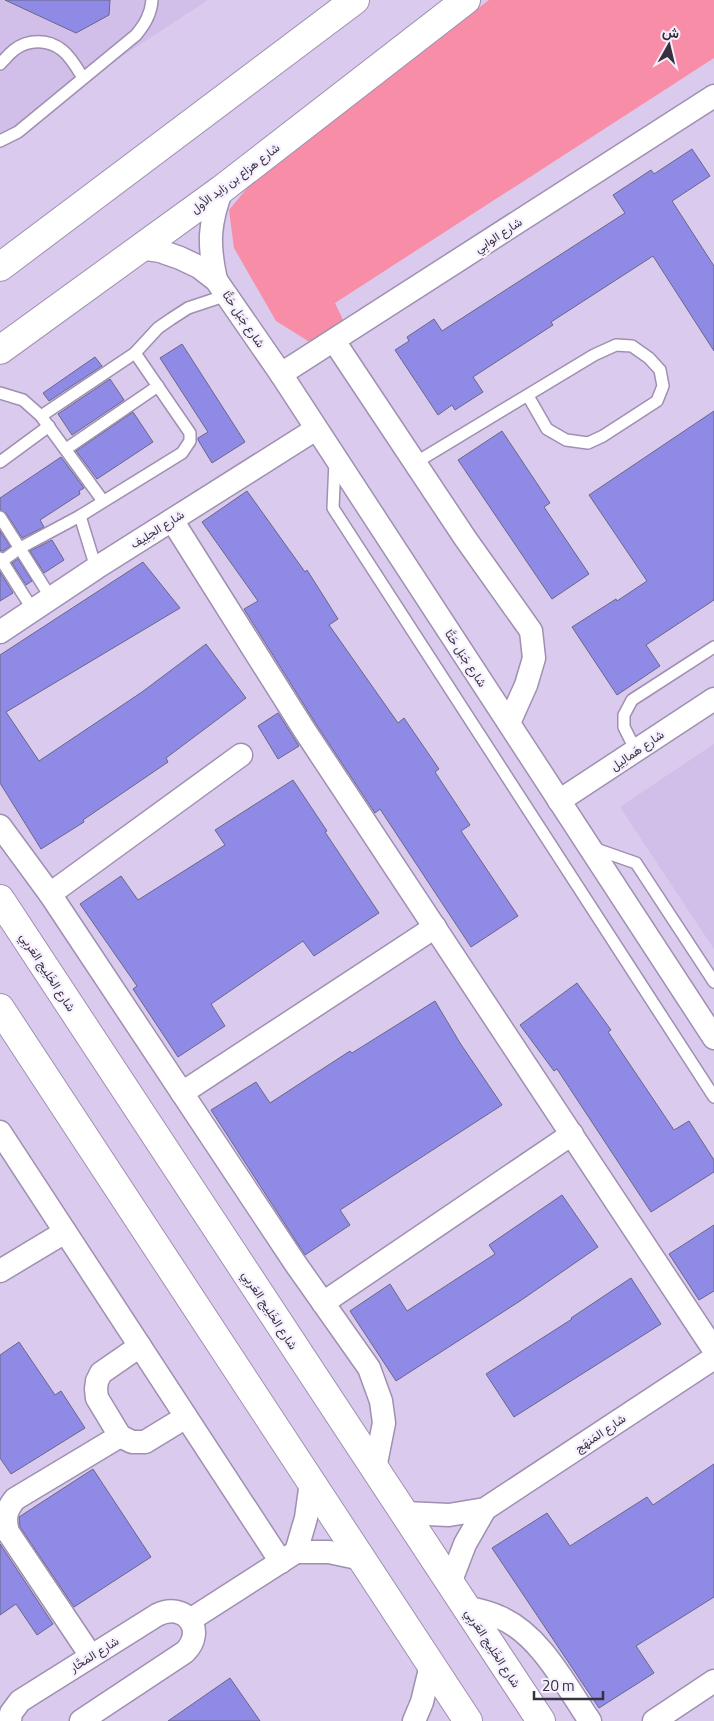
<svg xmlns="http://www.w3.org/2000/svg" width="714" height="1721" font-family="'Titillium Web',Vazirmatn,sans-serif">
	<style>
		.built { fill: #d1bee9 }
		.green { fill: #f88da7 }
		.building { fill: #8f8ae6; stroke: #686789 }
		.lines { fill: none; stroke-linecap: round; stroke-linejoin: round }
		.lane-casing { stroke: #9f90b2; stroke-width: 14 }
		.street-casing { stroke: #9f90b2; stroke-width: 25 }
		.primary-casing { stroke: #9f90b2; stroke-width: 30 }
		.highway-casing { stroke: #9f90b2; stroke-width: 30 }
		.lane { stroke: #fff; stroke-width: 11 }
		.street { stroke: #fff; stroke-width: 22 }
		.primary { stroke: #fff; stroke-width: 28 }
		.highway { stroke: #fff; stroke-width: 28 }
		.labels { text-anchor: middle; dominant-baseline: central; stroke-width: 4.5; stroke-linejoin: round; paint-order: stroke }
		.street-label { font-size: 12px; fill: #37313f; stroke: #f6effe }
	</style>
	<rect width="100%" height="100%" fill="#dacaee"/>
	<g class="built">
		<path d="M0,0H208L0,136Z"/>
		<path d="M714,744V949L620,807Z"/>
	</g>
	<path class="green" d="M489,0H714V58L335,303L345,324L329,338L308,341L276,321L234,248L229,210L253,181Z"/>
	<g class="building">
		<path d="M5,0H110L109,15L76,33Z"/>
		<path d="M692,149L710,176L672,201L714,266V351L653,256L551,322L553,325L473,377L483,392L455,410L452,405L438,415L395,350L409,341L407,337L434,319L442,331L625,213L613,195L651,170L654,174Z"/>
		<path d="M182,344L245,442L212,463L198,440V438L208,432L160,358Z"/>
		<path d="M95,357L102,366L49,401L43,393Z"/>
		<path d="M110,379L124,400L72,435L58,414Z"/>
		<path d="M714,411V600L646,645L660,666L617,695L572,627L616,599L617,601L647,581L589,495Z"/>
		<path d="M133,412L153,442L97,479L76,451Z"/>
		<path d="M502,431L550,503L544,507L589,574L552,599L458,460Z"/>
		<path d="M61,457L84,488L79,491L80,494L40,520L44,527L22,538L6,513L0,510V498Z"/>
		<path d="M247,491L305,572L307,570L338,619L329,625L398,723L404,718L439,769L435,772L470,825L461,831L518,916L471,947L380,809L375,813L316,724L244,609L258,601L202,522Z"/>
		<path d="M0,531L10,546L3,551H0Z"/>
		<path d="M52,540L64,560L44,573L30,551Z"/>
		<path d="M18,559L32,581L26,585L12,563Z"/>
		<path d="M143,562L180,608L6,712L39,761L142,692L206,644L246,698L166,758L168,762L83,820L84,822L41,849L0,783V655Z"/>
		<path d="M0,572L13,593L0,601Z"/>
		<path d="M278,713L299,746L278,759L258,726Z"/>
		<path d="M293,780L327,831L325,832L379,913L314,956L303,941L211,1004L225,1026L178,1057L133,989L137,986L80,904L121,876L138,900L225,845L215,830Z"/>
		<path d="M577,983L611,1030L608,1032L674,1130L689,1121L714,1160V1172L651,1212L557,1069L554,1071L520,1025Z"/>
		<path d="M435,1001L460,1043L502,1105L340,1210L350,1225L305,1255L211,1110L256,1082L270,1103L350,1051L352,1053Z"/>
		<path d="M562,1195L598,1247L520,1301L396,1381L350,1311L390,1284L407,1311L495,1254L489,1245Z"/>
		<path d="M714,1225V1291L699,1300L669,1254Z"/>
		<path d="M631,1278L661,1324L514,1417L486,1374L572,1319L571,1318Z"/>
		<path d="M19,1342L55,1395L61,1391L85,1428L11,1474L0,1458V1355Z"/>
		<path d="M714,1464V1597L636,1646L654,1673L599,1708L492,1548L547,1513L570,1546L647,1497L653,1505Z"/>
		<path d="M93,1469L151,1557L74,1607L20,1527L19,1517Z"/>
		<path d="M0,1544L53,1624L37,1635L16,1604L0,1615Z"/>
		<path d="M230,1678L260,1721H168Z"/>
	</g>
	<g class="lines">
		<defs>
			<g id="lane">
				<path d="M0,64C5,59 9,54 14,50C28,39 48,39 62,50C71,57 77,68 83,78"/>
				<path d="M0,141L18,132L136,35C145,24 151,14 152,0"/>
				<path d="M0,393L23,400L41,416L103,501"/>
				<path d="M41,416L135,353L158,328L171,319L188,308L227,295"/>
				<path d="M66,449L158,386"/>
				<path d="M335,461L333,508L714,1097"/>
				<path d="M0,462L49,426"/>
				<path d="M415,463L594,355L616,345L632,346L649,358L660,370L663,386L657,401L603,436L588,443L566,440L547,429L528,396"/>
				<path d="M80,516L96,568"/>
				<path d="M0,517L51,598"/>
				<path d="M0,558L33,610"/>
				<path d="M2,561L20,548L80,516L182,453L190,441V433L135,353"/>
				<path d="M636,751L624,727V715L632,700L714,647"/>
				<path d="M593,848L636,863L714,982"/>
			</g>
			<g id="street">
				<path d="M140,248L160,251L180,258L199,267L216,280L281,374L714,1038"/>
				<path d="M216,280C208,244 209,223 222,189"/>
				<path d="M334,341L465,538L531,631L534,658L526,685L509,723"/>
				<path d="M281,374L714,96"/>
				<path d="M172,520L305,731L714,1350"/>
				<path d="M0,632L96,568L316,429"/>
				<path d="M559,801L714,699"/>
				<path d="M0,826L50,894L295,1263L369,1368L381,1401L384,1423L375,1468"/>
				<path d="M50,894L241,755"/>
				<path d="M182,1093L435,927"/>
				<path d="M0,1132L281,1562"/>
				<path d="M0,1271L65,1232"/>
				<path d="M323,1303L572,1134"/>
				<path d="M140,1346L101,1373L97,1381L96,1389L97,1398L120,1436L132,1442H145L186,1417"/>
				<path d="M404,1513L449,1515L485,1509L714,1358"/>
				<path d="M296,1552L306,1518L311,1482"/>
				<path d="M450,1583L465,1544L485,1509"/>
				<path d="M466,1607C477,1610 489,1612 499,1617C540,1634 566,1686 590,1721"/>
				<path d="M190,1620L296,1552H329L362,1559"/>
				<path d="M91,1656L8,1532C4,1518 6,1510 15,1499L120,1436"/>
				<path d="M10,1721L11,1713L20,1701L157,1615C185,1601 207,1630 185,1652L81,1721"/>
				<path d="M414,1721L422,1702L431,1665"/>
				<path d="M654,1721L714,1681"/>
			</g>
			<g id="primary">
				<path d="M0,267L355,0"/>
				<path d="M0,350L222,189L466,0"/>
			</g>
			<g id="highway">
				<path d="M0,899L541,1721"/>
				<path d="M0,1008L468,1721"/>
			</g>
		</defs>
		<use href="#lane" class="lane-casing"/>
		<use href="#street" class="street-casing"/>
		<use href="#primary" class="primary-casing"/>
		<use href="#highway" class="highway-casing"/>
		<use href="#lane" class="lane"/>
		<use href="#street" class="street"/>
		<use href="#primary" class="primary"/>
		<use href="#highway" class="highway"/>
	</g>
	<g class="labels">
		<g class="street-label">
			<text transform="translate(235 178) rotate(-37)">شارع هزاع بن زايد الأول</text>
			<text transform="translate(498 235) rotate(-33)">شارع الوابِي</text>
			<text transform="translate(244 319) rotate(56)">شارع جَبَل حَتَّا</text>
			<text transform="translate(157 529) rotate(-32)">شارع الحِلِيف</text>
			<text transform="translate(466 658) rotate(57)">شارع جَبَل حَتَّا</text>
			<text transform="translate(637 750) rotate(-34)">شارع هَمالِيل</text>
			<text transform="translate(48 972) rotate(57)">شارع الخَلِيج العَربِي</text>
			<text transform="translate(270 1310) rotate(57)">شارع الخَلِيج العَربِي</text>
			<text transform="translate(600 1433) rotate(-34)">شارع المَنهَج</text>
			<text transform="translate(493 1648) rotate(57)">شارع الخَلِيج العَربِي</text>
			<text transform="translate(94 1654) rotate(-32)">شارع المَحَّار</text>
		</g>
	</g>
	<g transform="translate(669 45) rotate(8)" stroke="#f6effe" stroke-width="4" paint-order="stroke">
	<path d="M0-4L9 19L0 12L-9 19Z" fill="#37313f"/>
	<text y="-8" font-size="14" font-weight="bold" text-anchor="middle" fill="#37313f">ش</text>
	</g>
	<path d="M534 1691v8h69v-8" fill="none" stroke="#37313f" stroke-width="2.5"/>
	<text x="542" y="1691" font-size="15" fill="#37313f" stroke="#f6effe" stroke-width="4" paint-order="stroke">20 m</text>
</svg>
